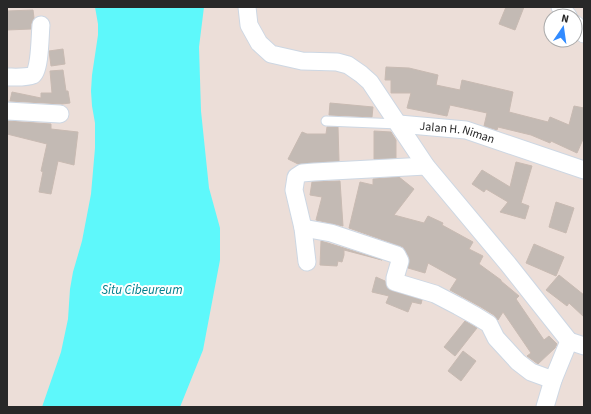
<svg xmlns="http://www.w3.org/2000/svg" width="591" height="414" font-family="'Source Sans 3',sans-serif">
	<style>
		.water { fill: #5ef8fb }
		.building { fill: #c3bab4; stroke: #c8bab2 }
		.lines { fill: none; stroke-linecap: round; stroke-linejoin: round }
		.lane-casing { stroke: #cdd7e3; stroke-width: 11 }
		.street-casing { stroke: #cdd7e3; stroke-width: 19 }
		.lane { stroke: #fff; stroke-width: 9 }
		.street { stroke: #fff; stroke-width: 17 }
		.labels { text-anchor: middle; dominant-baseline: central; stroke-width: 4; stroke-linejoin: round; paint-order: stroke }
		.street-label { font-size: 12px; fill: #282828; stroke: #fff }
		.water-label { font-size: 13px; font-style: italic; fill: #03808e; stroke: #fff }
	</style>
	<rect width="100%" height="100%" fill="#ecded8"/>
	<path class="water" d="M95,7H204L199,47L201,111L209,188L220,228V260L203,350L180,407H42L61,352L68,319L70,289L73,272L82,241L91,194L95,148V123L92,106L91,91L92,75L98,35V24Z"/>
	<g class="building">
		<path d="M506,7H524L515,30L499,24Z"/>
		<path d="M33,10L34,18L31,24V29L7,30V11Z"/>
		<path d="M63,49L65,64L51,66L49,51Z"/>
		<path d="M386,67L409,68L438,75L436,85L460,90L462,80L513,92L509,112L548,122L550,117L569,125L574,106L584,108V137L577,153L551,141L550,143L531,135L498,127L497,130L484,126L487,113L450,105L447,116L407,108L411,93H391V80H385Z"/>
		<path d="M63,70L66,91H68L70,103L62,104L10,101L12,92L41,98V93H52L50,71Z"/>
		<path d="M330,103L373,107L372,117L329,115Z"/>
		<path d="M7,121L51,124V129L78,132L74,165L58,161L51,194L39,192L43,172L41,171L47,144L7,134Z"/>
		<path d="M327,127H338L339,161L298,164L288,159L302,132L307,134H326Z"/>
		<path d="M374,131L391,132L396,140V158L374,159Z"/>
		<path d="M516,162L532,166L521,203L529,206L525,219L500,212L508,202L486,189L484,192L472,184L482,170L510,187Z"/>
		<path d="M399,177L414,189L394,215L424,223L428,216L443,223L442,225L473,242L469,249L483,256L479,264L501,280V281L519,296L516,299L544,340L549,336L557,344L555,348L538,364L527,356L531,353L503,312L498,320L494,315L481,307L450,290L457,279L428,263L425,273L408,268L409,257L403,247L349,228L360,182L373,185V179Z"/>
		<path d="M340,181L343,226L316,220L322,197L310,195L312,182Z"/>
		<path d="M556,202L574,208L566,233L549,227Z"/>
		<path d="M321,241L344,248V250V248L382,260L344,250V255L342,262L338,261L337,266L320,265Z"/>
		<path d="M534,244L564,257L556,276L526,263Z"/>
		<path d="M559,275L584,295V317L569,303L567,306L546,290Z"/>
		<path d="M376,277L385,281L387,288L392,291L422,300L421,304L412,302L408,312L386,303L389,296L372,292Z"/>
		<path d="M465,321L477,328L455,356L444,347Z"/>
		<path d="M463,351L476,361L461,381L448,371Z"/>
	</g>
	<g class="lines">
		<defs>
			<path id="lane" d="M326,121L399,124"/>
			<g id="street">
				<path d="M247,7L249,25L259,43L271,54L302,61L337,62L348,65L361,74L370,82L426,166L508,264L569,341L553,380L545,407"/>
				<path d="M560,7L568,16"/>
				<path d="M575,24L584,34"/>
				<path d="M7,77C14,77 26,78 33,75C40,71 40,34 41,25"/>
				<path d="M7,111L60,114"/>
				<path id="s1" d="M399,124L466,130L584,170"/>
				<path d="M303,228L331,233L397,255L400,261L395,278V282L435,294L458,306L476,316L489,324L496,338L518,362L531,372L553,380"/>
				<path d="M307,262L303,228L294,190L296,177L302,173L314,172L426,166"/>
				<path d="M569,341L584,346"/>
			</g>
		</defs>
		<use href="#lane" class="lane-casing"/>
		<use href="#street" class="street-casing"/>
		<use href="#lane" class="lane"/>
		<use href="#street" class="street"/>
	</g>
	<g class="labels">
		<g class="street-label">
			<text stroke="none"><textPath href="#s1" startOffset="59">Jalan H. Niman</textPath></text>
		</g>
		<g class="water-label">
			<text x="142" y="290">Situ Cibeureum</text>
		</g>
	</g>
	<rect width="591" height="414" fill="none" stroke="#282828" stroke-width="16"/>
	<g transform="translate(563 28) rotate(13)"><circle r="19" fill="#ffffff" stroke="#a9a9a9"/>
	<path d="M0-3L7 15L0 10L-7 15Z" fill="#328bff"/>
	<text y="-6" font-size="11" font-weight="bold" text-anchor="middle" fill="#282828">N</text>
	</g>
</svg>
